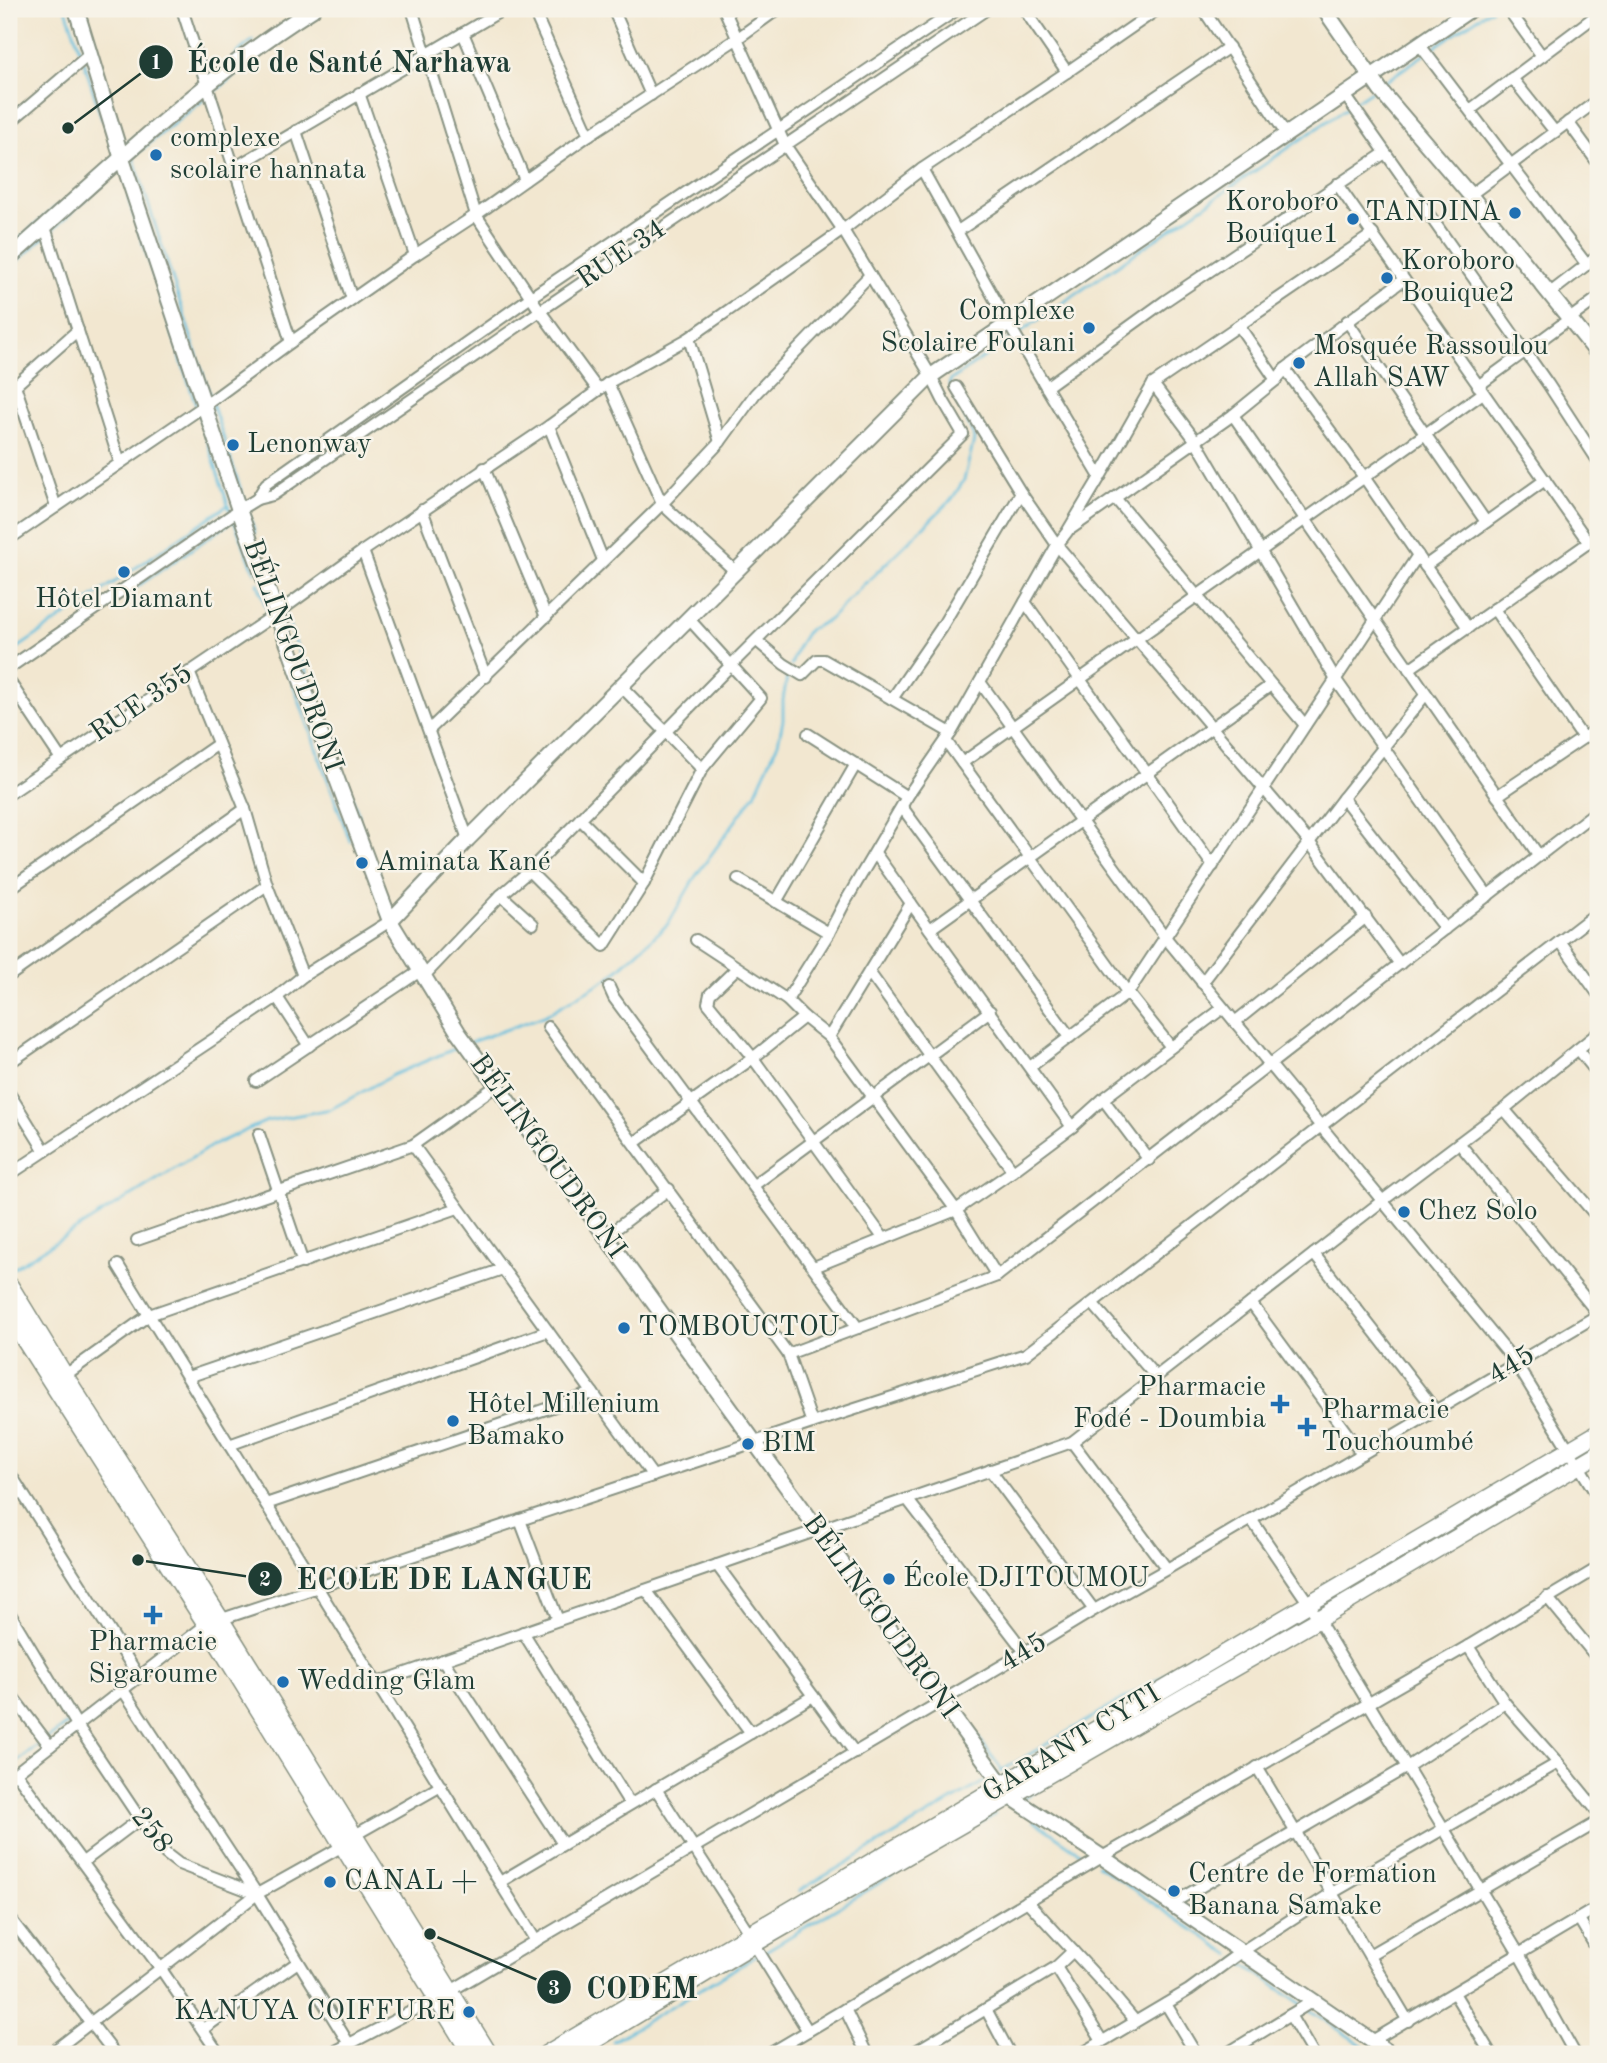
<svg xmlns="http://www.w3.org/2000/svg" width="1607" height="2063" font-family="'Old Standard TT',serif">
	<style>
		.lines { fill: none; stroke-linecap: round; stroke-linejoin: round }
		.stream { stroke: #60bede; stroke-width: 2.5 }
		.minor-casing { stroke: #889282; stroke-width: 14 }
		.tertiary-casing { stroke: #889282; stroke-width: 18 }
		.secondary-casing { stroke: #889282; stroke-width: 19 }
		.primary-casing { stroke: #889282; stroke-width: 21 }
		.minor { stroke: #fff; stroke-width: 10 }
		.tertiary { stroke: #fff; stroke-width: 14 }
		.secondary { stroke: #fff; stroke-width: 16 }
		.primary { stroke: #fff; stroke-width: 18 }
		.poi-dot { fill: #1f6fb2; stroke: #f7f3e8; stroke-width: 2.5 }
		.labels { text-anchor: middle; dominant-baseline: central; stroke-width: 5; stroke-linejoin: round; paint-order: stroke }
		.poi-label { font-size: 28px; fill: #1f3d34; stroke: #f7f3e8; text-anchor: start }
		.street-label { font-size: 28px; fill: #1f3d34; stroke: #f7f3e8 }
		.leader { fill: none; stroke: #1f3d34; stroke-width: 2.5 }
		.callout-dot { fill: #1f3d34; stroke: #f7f3e8; stroke-width: 2.5 }
		.mark-label { font-size: 21px; text-anchor: middle; font-weight: bold; fill: #fff }
		.callout-label { font-size: 30px; text-anchor: middle; font-weight: bold; fill: #1f3d34; stroke: #f7f3e8; stroke-width: 5; stroke-linejoin: round; paint-order: stroke }
	</style>
	<rect width="100%" height="100%" fill="#f7f3e8"/>
	<filter id="ink" filterUnits="userSpaceOnUse"><feTurbulence type="fractalNoise" baseFrequency=".0143" numOctaves="2"/><feDisplacementMap in="SourceGraphic" scale="14" xChannelSelector="R" yChannelSelector="G"/><feConvolveMatrix kernelMatrix="1 2 1 2 8 2 1 2 1" color-interpolation-filters="sRGB"/></filter>
	<filter id="wash" filterUnits="userSpaceOnUse"><feTurbulence type="fractalNoise" baseFrequency=".00686" numOctaves="4" result="noise"/><feDisplacementMap in="SourceGraphic" scale="28" xChannelSelector="R" yChannelSelector="G"/><feGaussianBlur stdDeviation="1.57" result="paint"/><feColorMatrix in="noise" values="0 0 0 0 0 0 0 0 0 0 0 0 0 0 0 0 0 1.4 0 .05"/><feComposite in="paint" operator="in"/></filter>
	<g filter="url(#wash)">
		<rect width="100%" height="100%" fill="#f2e7d0"/>
		<g class="lines">
			<g class="stream">
				<path d="M66,9L82,56"/>
				<path d="M1430,50L1491,9"/>
				<path d="M236,54L253,40"/>
				<path d="M84,62L102,119"/>
				<path d="M1383,83L1425,54"/>
				<path d="M213,93L262,53L327,9"/>
				<path d="M1353,103L1371,91"/>
				<path d="M122,147L136,136"/>
				<path d="M136,154L207,97"/>
				<path d="M133,156L210,396"/>
				<path d="M128,198L197,408"/>
				<path d="M50,232L121,168"/>
				<path d="M9,248L56,207"/>
				<path d="M9,269L45,236"/>
				<path d="M1019,333L1348,107"/>
				<path d="M212,403L245,503"/>
				<path d="M199,415L230,511"/>
				<path d="M247,509L255,533"/>
				<path d="M233,518L255,573"/>
				<path d="M267,565L282,605"/>
				<path d="M258,583L269,616"/>
				<path d="M866,583L952,499L964,480L974,440L973,434L949,384L951,380L1013,337"/>
				<path d="M284,612L359,816"/>
				<path d="M271,623L350,841"/>
				<path d="M61,639L234,520"/>
				<path d="M9,654L228,505"/>
				<path d="M791,665L798,646L808,630L829,620L866,582"/>
				<path d="M471,1042L544,1016L610,977L668,924L695,877L755,794L778,743L783,720V700L788,671"/>
				<path d="M12,1269L213,1145L267,1121L331,1109L393,1075L461,1046"/>
				<path d="M9,1625L69,1723L48,1738"/>
				<path d="M941,1688L946,1695"/>
				<path d="M950,1700L1002,1770"/>
				<path d="M9,1768L43,1742"/>
				<path d="M1001,1771L1176,1668L1194,1654"/>
				<path d="M1022,1799L1050,1783"/>
				<path d="M1034,1821L1089,1859"/>
				<path d="M1097,1865L1231,1955"/>
				<path d="M799,1891L992,1777"/>
				<path d="M764,1952L995,1814"/>
				<path d="M1236,1959L1303,2005"/>
				<path d="M169,1968L201,2019"/>
				<path d="M1308,2009L1375,2054"/>
				<path d="M613,2041L758,1955"/>
			</g>
		</g>
	</g>
	<g filter="url(#ink)">
		<g class="lines">
			<defs>
				<g id="minor">
					<path d="M182,9L291,342"/>
					<path d="M412,9L476,215L540,311L598,390"/>
					<path d="M533,9L589,135"/>
					<path d="M613,9L651,95"/>
					<path d="M1024,9L1067,72"/>
					<path d="M1203,9L1286,134"/>
					<path d="M1508,9L1542,56"/>
					<path d="M463,33L525,180"/>
					<path d="M1419,44L1587,265"/>
					<path d="M1512,78L1555,132"/>
					<path d="M359,93L415,255"/>
					<path d="M1345,95L1548,384L1598,461"/>
					<path d="M1470,110L1598,14"/>
					<path d="M1568,122L1598,163"/>
					<path d="M9,123L91,53"/>
					<path d="M296,131L352,299"/>
					<path d="M234,168L504,9"/>
					<path d="M922,169L1008,323L1100,477"/>
					<path d="M1337,184L1589,543"/>
					<path d="M1470,195L1598,100"/>
					<path d="M45,227L120,463"/>
					<path d="M958,231L1229,47"/>
					<path d="M1550,293L1598,256"/>
					<path d="M1347,321L1486,522"/>
					<path d="M1239,326L1276,380"/>
					<path d="M689,338L720,442"/>
					<path d="M1285,369L1364,477L1468,628"/>
					<path d="M608,383L662,504L735,571"/>
					<path d="M1153,384L1196,441L1336,680L1488,896"/>
					<path d="M15,385L56,507"/>
					<path d="M1478,386L1598,298"/>
					<path d="M956,387L1021,493L1057,545L1309,842L1400,964"/>
					<path d="M1046,387L1165,301L1385,153"/>
					<path d="M9,391L78,330"/>
					<path d="M1233,415L1539,856"/>
					<path d="M549,426L603,560"/>
					<path d="M484,468L546,617"/>
					<path d="M1115,498L1305,725"/>
					<path d="M257,499L266,484L531,297L958,9"/>
					<path d="M422,510L486,677"/>
					<path d="M1072,528L1233,415L1276,380L1285,369L1403,280"/>
					<path d="M9,539L204,406L291,342L415,255L476,215L589,135L738,38L778,9"/>
					<path d="M363,551L468,839"/>
					<path d="M1425,566L1545,480"/>
					<path d="M1025,602L1213,866"/>
					<path d="M1494,609L1583,738"/>
					<path d="M757,641L784,664L802,675L817,660H824L951,733"/>
					<path d="M9,668L239,510L257,499L273,495L540,311L987,9"/>
					<path d="M1409,669L1598,536"/>
					<path d="M189,672L245,809L267,885L303,976"/>
					<path d="M9,681L61,759"/>
					<path d="M980,682L1165,937L1516,1363L1598,1497"/>
					<path d="M621,686L702,769"/>
					<path d="M892,699L941,628L1021,493"/>
					<path d="M429,730L662,504L720,442L755,394L870,275"/>
					<path d="M808,734L907,797"/>
					<path d="M946,741L1128,993L1171,1047"/>
					<path d="M962,763L1483,393"/>
					<path d="M9,794L276,614L363,551L549,426L608,383L689,338L843,230L922,169L1067,72L1158,9"/>
					<path d="M1497,796L1598,728"/>
					<path d="M1343,798L1445,929"/>
					<path d="M902,807L1070,1037"/>
					<path d="M580,819L644,883"/>
					<path d="M875,853L1072,1127"/>
					<path d="M529,871L604,946L644,883L702,769L761,698L688,618"/>
					<path d="M738,879L829,933"/>
					<path d="M9,889L218,744"/>
					<path d="M501,895L533,924"/>
					<path d="M776,902L856,764"/>
					<path d="M930,929L1271,685"/>
					<path d="M696,940L787,1000L804,1017L829,1037L956,1210L997,1276"/>
					<path d="M1560,941L1598,994"/>
					<path d="M737,968L710,994L708,1003L753,1058L884,1239"/>
					<path d="M869,972L1013,1171"/>
					<path d="M9,976L245,809"/>
					<path d="M423,977L501,895L529,871L731,665L963,434L943,400L931,376L843,230L785,145L724,9"/>
					<path d="M1202,983L1343,798L1426,694"/>
					<path d="M609,987L614,998L858,1328"/>
					<path d="M277,997L309,1046"/>
					<path d="M787,1000L829,933L844,904L907,797L951,733L1057,545L1067,532L1100,477L1153,384L1373,234"/>
					<path d="M1235,1022L1366,917"/>
					<path d="M548,1027L788,1354L812,1423"/>
					<path d="M829,1037L911,903"/>
					<path d="M1578,1049L1598,1074"/>
					<path d="M9,1063L267,885"/>
					<path d="M1030,1067L1128,993L1418,555"/>
					<path d="M256,1081L420,971"/>
					<path d="M9,1093L45,1151"/>
					<path d="M1103,1099L1149,1160"/>
					<path d="M1504,1109L1598,1218"/>
					<path d="M259,1134L303,1263"/>
					<path d="M634,1143L753,1058L804,1017"/>
					<path d="M1459,1143L1598,1314"/>
					<path d="M413,1145L653,1476"/>
					<path d="M9,1175L277,997L303,976L390,921"/>
					<path d="M754,1185L990,1011"/>
					<path d="M605,1237L669,1189"/>
					<path d="M137,1240L413,1145L496,1086"/>
					<path d="M1314,1254L1436,1411"/>
					<path d="M118,1265L536,1941"/>
					<path d="M814,1267L956,1210L1013,1171L1072,1127L1103,1099L1223,1008"/>
					<path d="M1251,1303L1362,1454"/>
					<path d="M1093,1304L1156,1377"/>
					<path d="M788,1354L997,1276L1598,810"/>
					<path d="M64,1376L149,1315L458,1208"/>
					<path d="M188,1377L503,1269"/>
					<path d="M1072,1442L1167,1569"/>
					<path d="M229,1445L548,1331"/>
					<path d="M990,1470L1094,1610"/>
					<path d="M11,1475L139,1677"/>
					<path d="M907,1499L1025,1652"/>
					<path d="M266,1504L593,1393"/>
					<path d="M1251,1519L1309,1604L1519,1954L1575,2054"/>
					<path d="M520,1520L558,1620"/>
					<path d="M717,1565L855,1753"/>
					<path d="M646,1590L751,1733"/>
					<path d="M1547,1597L1598,1659"/>
					<path d="M9,1612L77,1725L140,1819L166,1854L179,1864L257,1894"/>
					<path d="M523,1632L630,1804"/>
					<path d="M1468,1646L1505,1703L1558,1763L1598,1812"/>
					<path d="M443,1660L563,1844"/>
					<path d="M377,1683L1072,1442L1382,1201L1504,1109L1598,1033"/>
					<path d="M123,1690L257,1894L349,2044"/>
					<path d="M9,1692L50,1746"/>
					<path d="M1257,1767L1408,2021"/>
					<path d="M16,1773L161,1969L219,2054"/>
					<path d="M9,1778L207,1624L812,1423L1026,1354L1598,912"/>
					<path d="M656,1789L749,1933"/>
					<path d="M353,1836L441,1786"/>
					<path d="M83,1862L140,1819"/>
					<path d="M500,1882L813,1696"/>
					<path d="M1027,1901L1108,1989L1135,2021"/>
					<path d="M1171,1904L1407,1767L1505,1703"/>
					<path d="M9,1917L115,2054"/>
					<path d="M1579,1919L1598,1951"/>
					<path d="M754,1944L808,2031"/>
					<path d="M1369,1955L1598,1822"/>
					<path d="M1056,1967L1102,2041"/>
					<path d="M1454,1993L1491,2054"/>
					<path d="M1166,2004L1196,2054"/>
					<path d="M845,2009L867,2054"/>
					<path d="M986,2009L1010,2054"/>
					<path d="M1290,2015L1313,2054"/>
					<path d="M203,2029L298,1962"/>
					<path d="M1372,2041L1598,1907"/>
					<path d="M50,2054L257,1894L343,1846"/>
					<path d="M330,2054L449,1992L1025,1652L1094,1610L1167,1569L1598,1315"/>
					<path d="M769,2054L1102,1857L1468,1646L1598,1568"/>
					<path d="M911,2054L1056,1967L1073,1951"/>
					<path d="M1081,2054L1189,1990L1241,1952L1332,1893L1558,1763"/>
					<path d="M1226,2054L1313,2001"/>
				</g>
				<g id="tertiary">
					<path d="M76,9L122,159L239,510L338,782L390,921L458,1032L1011,1797L1102,1857L1391,2054"/>
					<path d="M1324,9L1381,91L1470,195L1598,354"/>
					<path d="M9,258C106,173 204,77 313,9"/>
					<path d="M390,921L468,839L931,376L1471,9"/>
				</g>
				<g id="secondary">
					<path d="M546,2054L1598,1433"/>
					<path d="M572,2054L754,1944L1319,1619L1598,1454"/>
				</g>
				<g id="primary">
					<path d="M9,1286L64,1376L220,1620L488,2054"/>
					<path d="M9,1314L207,1624L472,2054"/>
				</g>
			</defs>
			<use href="#minor" class="minor-casing"/>
			<use href="#tertiary" class="tertiary-casing"/>
			<use href="#secondary" class="secondary-casing"/>
			<use href="#primary" class="primary-casing"/>
			<use href="#minor" class="minor"/>
			<use href="#tertiary" class="tertiary"/>
			<use href="#secondary" class="secondary"/>
			<use href="#primary" class="primary"/>
		</g>
	</g>
	<g class="poi-dot">
		<circle cx="156" cy="155" r="7"/>
		<circle cx="1515" cy="213" r="7"/>
		<circle cx="1353" cy="219" r="7"/>
		<circle cx="1387" cy="278" r="7"/>
		<circle cx="1089" cy="328" r="7"/>
		<circle cx="1299" cy="363" r="7"/>
		<circle cx="233" cy="445" r="7"/>
		<circle cx="124" cy="572" r="7"/>
		<circle cx="362" cy="863" r="7"/>
		<circle cx="1404" cy="1212" r="7"/>
		<circle cx="624" cy="1328" r="7"/>
		<path d="M1276.5 1393.5h7v7h7v7h-7v7h-7v-7h-7v-7h7z"/>
		<circle cx="453" cy="1421" r="7"/>
		<path d="M1303.5 1416.5h7v7h7v7h-7v7h-7v-7h-7v-7h7z"/>
		<circle cx="748" cy="1444" r="7"/>
		<circle cx="889" cy="1579" r="7"/>
		<path d="M149.5 1604.5h7v7h7v7h-7v7h-7v-7h-7v-7h7z"/>
		<circle cx="283" cy="1682" r="7"/>
		<circle cx="330" cy="1882" r="7"/>
		<circle cx="1174" cy="1891" r="7"/>
		<circle cx="469" cy="2012" r="7"/>
	</g>
	<g class="labels">
		<g class="poi-label">
			<text x="170" y="139">complexe<tspan x="170" dy="32">scolaire hannata</tspan></text>
			<text x="1339" y="203" text-anchor="end">Koroboro<tspan x="1339" dy="32">Bouique1</tspan></text>
			<text x="1501" y="213" text-anchor="end">TANDINA</text>
			<text x="1401" y="262">Koroboro<tspan x="1401" dy="32">Bouique2</tspan></text>
			<text x="1075" y="312" text-anchor="end">Complexe<tspan x="1075" dy="32">Scolaire Foulani</tspan></text>
			<text x="1313" y="347">Mosquée Rassoulou<tspan x="1313" dy="32">Allah SAW</tspan></text>
			<text x="247" y="445">Lenonway</text>
			<text x="124" y="600" text-anchor="middle">Hôtel Diamant</text>
			<text x="376" y="863">Aminata Kané</text>
			<text x="1418" y="1212">Chez Solo</text>
			<text x="638" y="1328">TOMBOUCTOU</text>
			<text x="1266" y="1388" text-anchor="end">Pharmacie<tspan x="1266" dy="32">Fodé - Doumbia</tspan></text>
			<text x="467" y="1405">Hôtel Millenium<tspan x="467" dy="32">Bamako</tspan></text>
			<text x="1321" y="1411">Pharmacie<tspan x="1321" dy="32">Touchoumbé</tspan></text>
			<text x="762" y="1444">BIM</text>
			<text x="903" y="1579">École DJITOUMOU</text>
			<text x="153" y="1643" text-anchor="middle">Pharmacie<tspan x="153" dy="32">Sigaroume</tspan></text>
			<text x="297" y="1682">Wedding Glam</text>
			<text x="1188" y="1875">Centre de Formation<tspan x="1188" dy="32">Banana Samake</tspan></text>
			<text x="344" y="1882">CANAL +</text>
			<text x="455" y="2012" text-anchor="end">KANUYA COIFFURE</text>
		</g>
		<g class="street-label">
			<text transform="translate(622 255) rotate(-34)">RUE 34</text>
			<text transform="translate(292 656) rotate(70)">BÉLINGOUDRONI</text>
			<text transform="translate(142 704) rotate(-34)">RUE 355</text>
			<text transform="translate(547 1157) rotate(54)">BÉLINGOUDRONI</text>
			<text transform="translate(1512 1366) rotate(-31)">445</text>
			<text transform="translate(880 1617) rotate(54)">BÉLINGOUDRONI</text>
			<text transform="translate(1024 1653) rotate(-31)">445</text>
			<text transform="translate(1072 1744) rotate(-31)">GARANT CYTI</text>
			<text transform="translate(151 1831) rotate(52)">258</text>
		</g>
	</g>
	<path class="leader" d="M68 128L156 62M138 1560L265 1579M430 1934L554 1987"/>
	<g class="callout-dot">
		<circle cx="68" cy="128" r="7"/>
		<circle cx="138" cy="1560" r="7"/>
		<circle cx="430" cy="1934" r="7"/>
		<circle cx="156" cy="62" r="18"/>
		<circle cx="265" cy="1579" r="18"/>
		<circle cx="554" cy="1987" r="18"/>
	</g>
	<g class="mark-label">
		<text x="156" y="69">1</text>
		<text x="265" y="1586">2</text>
		<text x="554" y="1995">3</text>
	</g>
	<g class="callout-label">
		<text x="349" y="72">École de Santé Narhawa</text>
		<text x="444" y="1589">ECOLE DE LANGUE</text>
		<text x="642" y="1998">CODEM</text>
	</g>
	<rect width="1607" height="2063" fill="none" stroke="#f7f3e8" stroke-width="35"/>
</svg>
